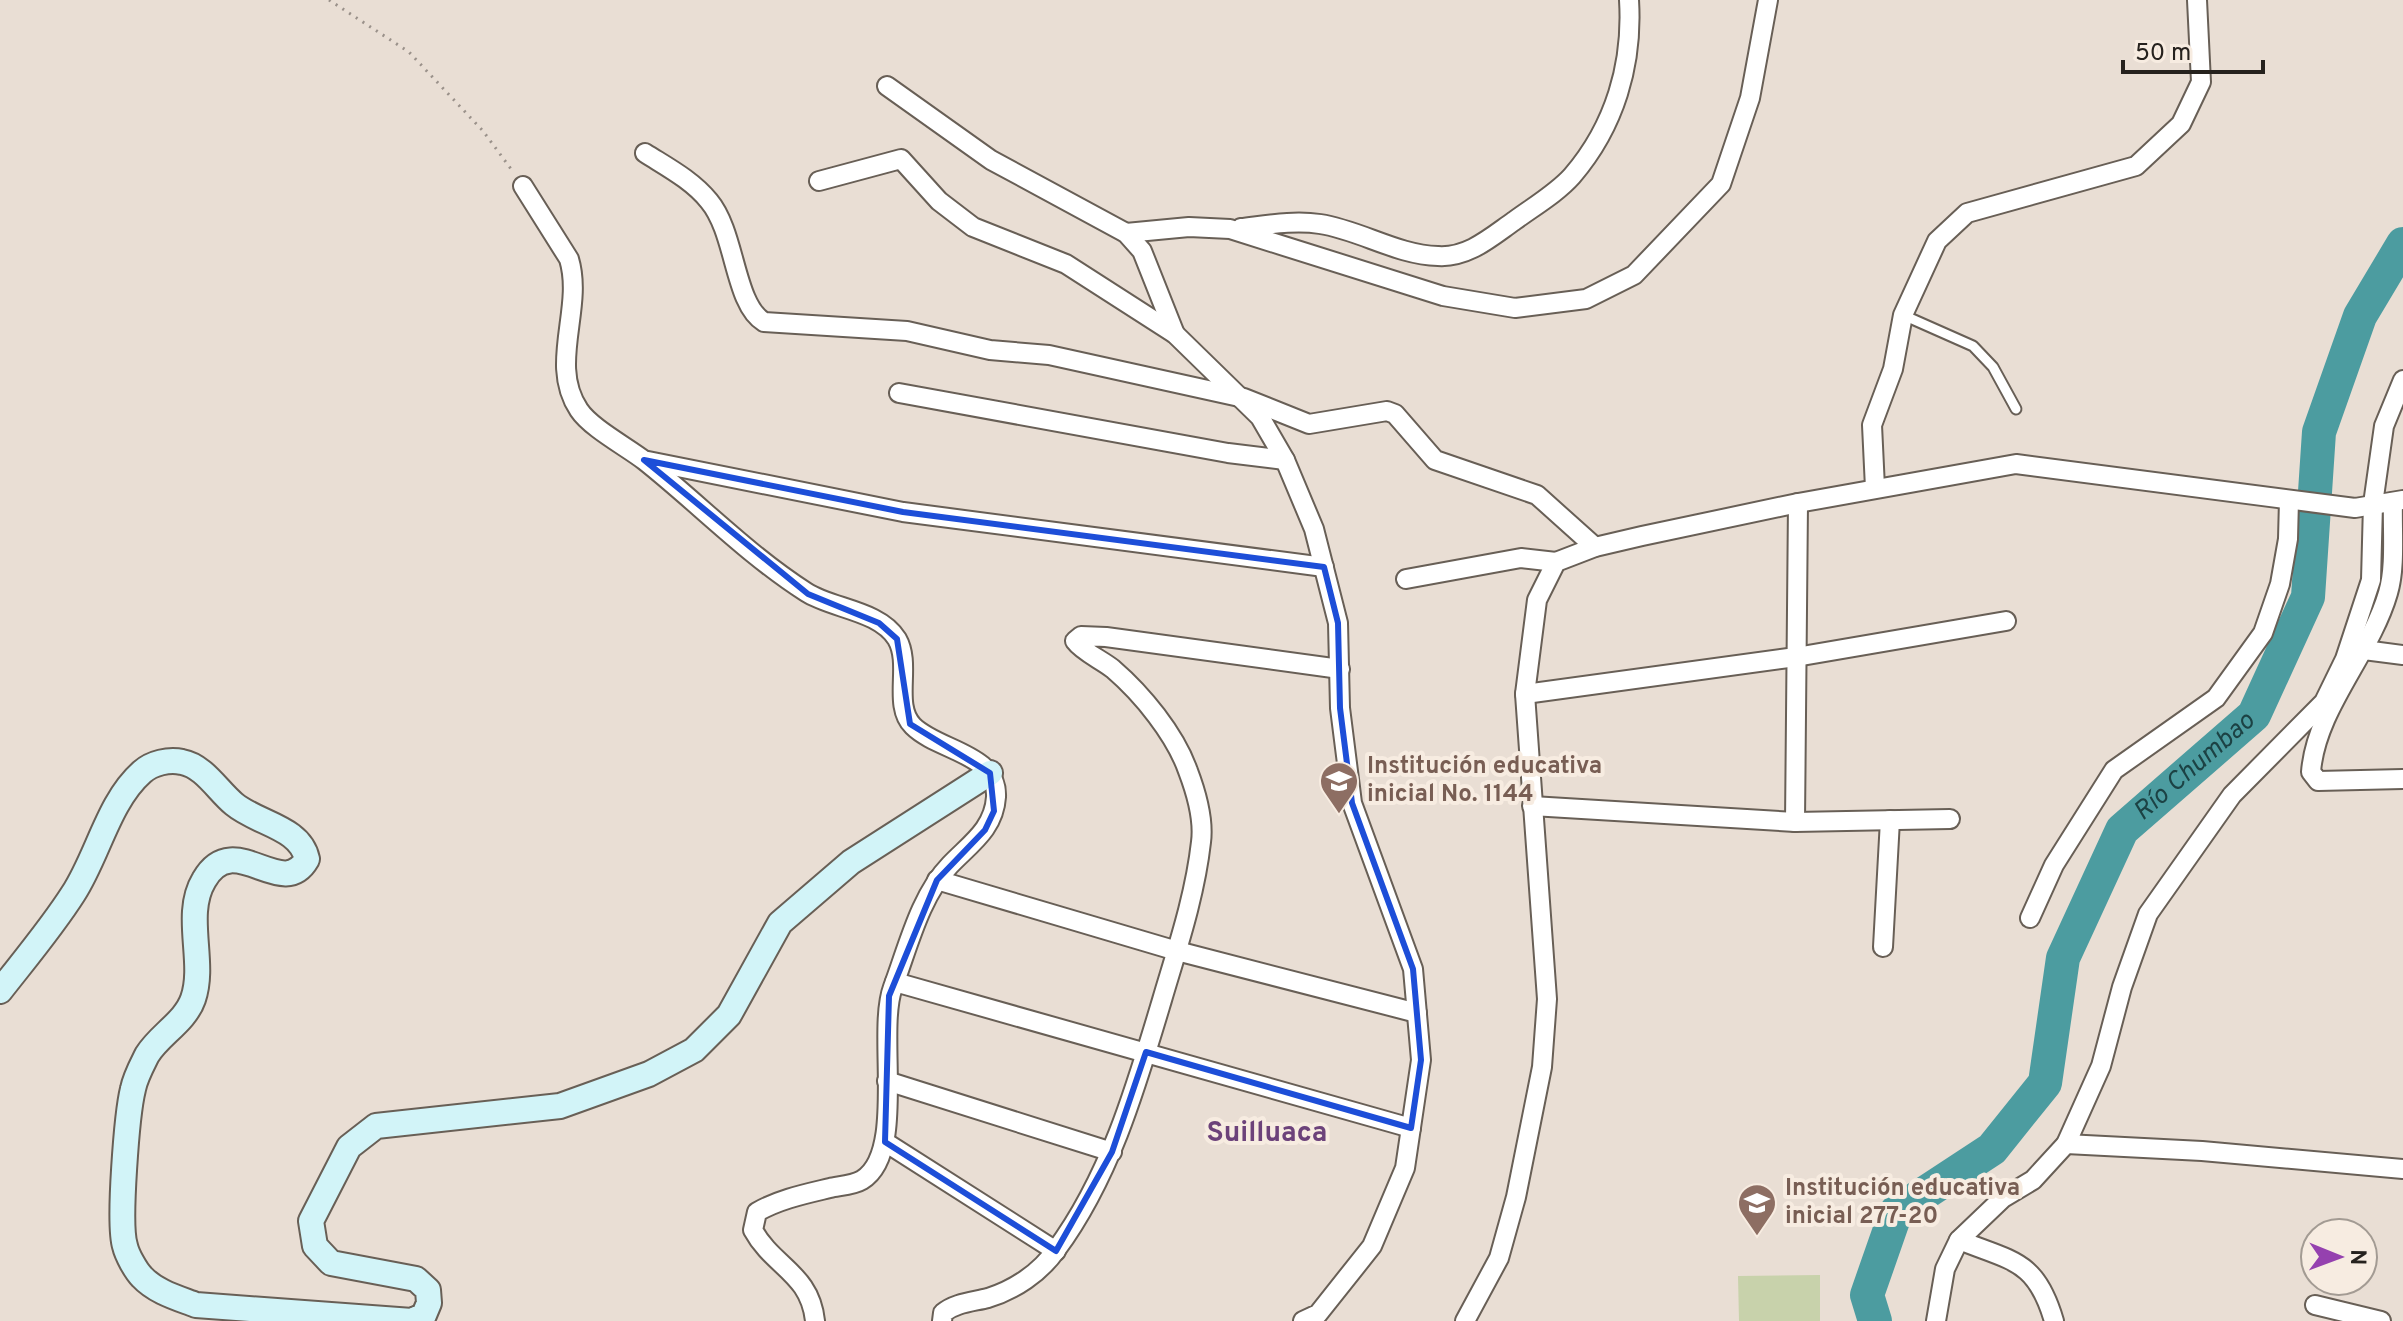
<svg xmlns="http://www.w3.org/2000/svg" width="2403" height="1321" font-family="Overpass,sans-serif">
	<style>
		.green { fill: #c8d2ab }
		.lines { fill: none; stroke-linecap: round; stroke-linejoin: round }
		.river { stroke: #4c9ca0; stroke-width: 34 }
		.lane-casing { stroke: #685f56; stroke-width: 13 }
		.street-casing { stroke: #685f56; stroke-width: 22 }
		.secondary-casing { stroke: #685f56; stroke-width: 28 }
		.path { stroke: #9a918a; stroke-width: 3; stroke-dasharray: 2 6; stroke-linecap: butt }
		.lane { stroke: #fff; stroke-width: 9 }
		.street { stroke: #fff; stroke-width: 18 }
		.secondary { stroke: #d2f4f8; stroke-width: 24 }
		.marked { fill: none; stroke: #1d4ed8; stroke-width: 6; stroke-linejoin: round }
		.labels { text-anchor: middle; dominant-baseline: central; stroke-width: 8; stroke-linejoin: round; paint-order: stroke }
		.education-label { font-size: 24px; font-weight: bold; fill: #785e54; stroke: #f7ece1; text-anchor: start }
		.water-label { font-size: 26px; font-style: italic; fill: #1c4244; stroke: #f7ece1 }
		.quarter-label { font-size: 28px; font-weight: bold; fill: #6c427a; stroke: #f7ece1 }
	</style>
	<rect width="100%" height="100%" fill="#e9ded4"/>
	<path class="green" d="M1820,1275V1321H1739L1738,1276Z"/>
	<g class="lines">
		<path class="river" id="s1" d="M1875,1321L1867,1295L1896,1212L1992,1149L2045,1083L2063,958L2122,830L2254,715L2308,597L2319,432L2360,316L2403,244"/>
		<defs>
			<path id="lane" d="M1903,315L1973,346L1993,367L2016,409"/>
			<g id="street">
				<path d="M887,86L991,160L1126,233L1142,251L1175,334"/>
				<path d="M645,153C667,167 692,180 709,201C736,233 734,304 764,322L907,331L990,350L1049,355L1244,398L1309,424L1387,411L1395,414L1435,460L1537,495L1595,547"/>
				<path d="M819,181L901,159L939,201L973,227L1066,264L1175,334L1260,417L1285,460L1314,529L1338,623L1340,708L1352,803L1413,969L1421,1060L1405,1168L1372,1246L1318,1314L1303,1321"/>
				<path d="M523,186L569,259C584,309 548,364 579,410C591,428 627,447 645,461C699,504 748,555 806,592C832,609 879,610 897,639C912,665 892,705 913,726C938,751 998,753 996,797C994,829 970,844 950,865C920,896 908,947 893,987C876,1032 907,1153 862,1180C854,1185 839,1186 830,1188C805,1194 780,1199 757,1212L753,1230C773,1267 810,1273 815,1321"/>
				<path d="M1241,228C1267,225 1294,220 1320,224C1360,230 1397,255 1438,256C1468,258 1491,237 1514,221C1533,207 1557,193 1572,176C1615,126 1633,64 1629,0"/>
				<path d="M1126,233L1189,227L1230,229L1443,296L1515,308L1586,299L1634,275L1721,184L1750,98L1768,0"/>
				<path d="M899,393L1228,453L1285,460"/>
				<path d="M648,461L903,512L1324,567"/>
				<path d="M1875,488L1872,425L1893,369L1903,315L1937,241L1967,213L2136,166L2181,124L2201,82L2197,0"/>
				<path d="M2393,502C2392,530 2396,566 2388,593C2370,655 2316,708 2311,772L2318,781L2403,779"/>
				<path d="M1406,579L1521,558L1556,562"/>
				<path d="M2364,650L2403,655"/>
				<path d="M1525,694L1796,657L2006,621"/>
				<path d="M1532,806L1795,822L1950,819"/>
				<path d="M1795,822L1798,503"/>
				<path d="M937,880L1177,951L1417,1013"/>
				<path d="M2030,918L2054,865L2114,770L2216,698L2263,633L2280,584L2288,539L2289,500"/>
				<path d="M1883,947L1890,820"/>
				<path d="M895,982L1411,1128"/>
				<path d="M887,1081L1112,1152"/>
				<path d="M885,1142L1056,1251"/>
				<path d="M2066,1144L2202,1151L2403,1169"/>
				<path d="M1959,1240C2014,1262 2036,1260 2054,1321"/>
				<path d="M2315,1305L2381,1321"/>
				<path d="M942,1321L943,1313C955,1303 972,1302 988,1298C1014,1290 1040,1273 1056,1250C1110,1177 1136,1087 1162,1000C1177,949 1195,896 1201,842C1204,819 1196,792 1188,771C1175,734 1142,694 1113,669C1102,660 1083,652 1075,641L1081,636L1106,637L1340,669"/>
				<path d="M1465,1321L1499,1258L1516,1197L1542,1067L1547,999L1525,694L1537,600L1556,562L1595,547L1642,536L1798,503L2016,464L2355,508L2403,500"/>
				<path d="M1936,1321L1945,1269L1959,1240L2003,1198L2033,1180L2066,1144L2101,1066L2122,987L2148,914L2232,795L2324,702L2345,659L2371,580L2373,504L2384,426L2403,380"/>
			</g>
			<path id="secondary" d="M0,991C25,959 52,927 73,894C98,856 108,802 142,772C152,763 169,759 182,762C204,766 218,791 234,804C258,824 300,827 307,859C282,903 234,827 204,880C183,915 206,962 193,999C185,1022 159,1035 147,1055C142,1065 135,1078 133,1089C127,1113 118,1224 125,1246C127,1255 136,1271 142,1277C156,1292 178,1298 196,1305L412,1321L424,1315L429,1303L428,1290L416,1279L331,1263L315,1246L311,1221L349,1147L376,1126L560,1106L649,1074L694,1050L729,1015L780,923L851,862L990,773"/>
		</defs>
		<use href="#lane" class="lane-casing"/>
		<use href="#street" class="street-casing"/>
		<use href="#secondary" class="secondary-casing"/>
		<path class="path" d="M329,0L409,52L483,131L514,173"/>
		<use href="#lane" class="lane"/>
		<use href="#street" class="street"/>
		<use href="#secondary" class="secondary"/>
	</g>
	<path class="marked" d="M644,460L903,512L1324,567L1338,623L1340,708L1352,803L1413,969L1421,1060L1411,1128L1146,1052L1112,1152L1056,1251L885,1142L889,996L937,880L985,830L994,811L990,773L910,724L897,639L879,623L808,594Z"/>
	<defs>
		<symbol id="school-pin" viewBox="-11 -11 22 30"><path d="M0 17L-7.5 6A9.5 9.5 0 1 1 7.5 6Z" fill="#8d6e63" stroke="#f7ece1"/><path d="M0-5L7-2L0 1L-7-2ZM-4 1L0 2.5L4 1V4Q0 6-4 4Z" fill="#fff"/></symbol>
	</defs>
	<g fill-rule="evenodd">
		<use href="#school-pin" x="1317" y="759" width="44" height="60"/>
		<use href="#school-pin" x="1735" y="1181" width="44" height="60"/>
	</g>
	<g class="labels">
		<g class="education-label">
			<text x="1367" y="767">Institución educativa<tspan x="1367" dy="28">inicial No. 1144</tspan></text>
			<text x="1785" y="1189">Institución educativa<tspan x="1785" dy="28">inicial 277-20</tspan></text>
		</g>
		<g class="water-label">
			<text stroke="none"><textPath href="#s1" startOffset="678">Río Chumbao</textPath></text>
		</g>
		<g class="quarter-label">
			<text x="1267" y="1134">Suilluaca</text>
		</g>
	</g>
	<g transform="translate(2339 1257) rotate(91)"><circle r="38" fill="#f7ece1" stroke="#a39b93" stroke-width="2"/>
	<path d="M0-6L14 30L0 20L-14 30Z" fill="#9541af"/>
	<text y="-12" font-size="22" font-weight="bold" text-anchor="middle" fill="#26221e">N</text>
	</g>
	<path d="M2123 60v12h140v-12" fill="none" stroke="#26221e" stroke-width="4"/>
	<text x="2135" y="60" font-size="24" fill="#26221e" stroke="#f7ece1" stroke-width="6" paint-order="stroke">50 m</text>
</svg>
